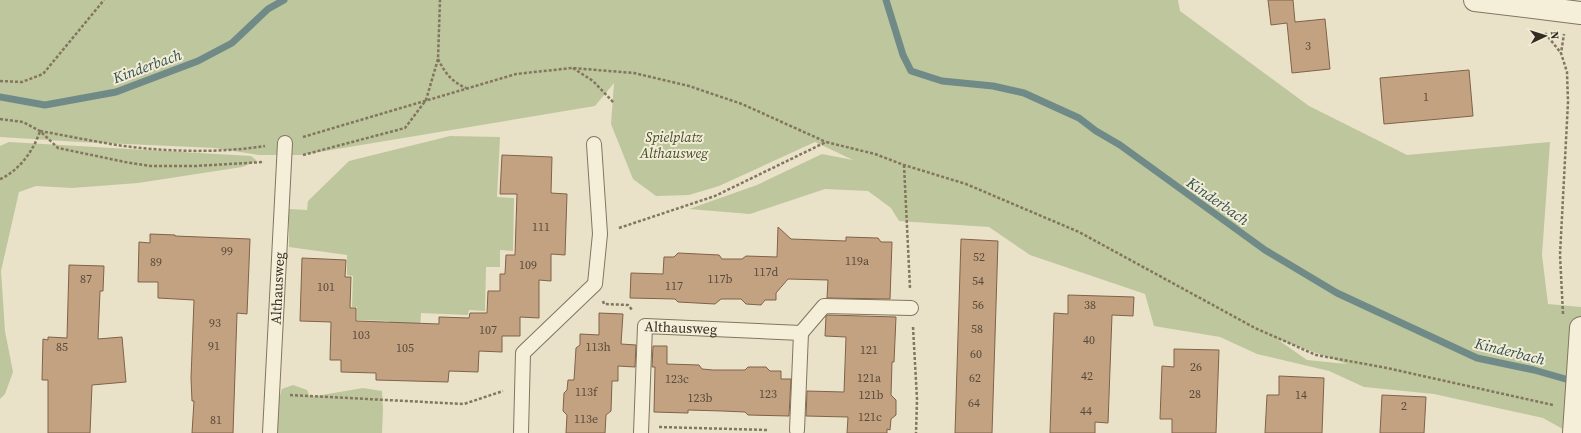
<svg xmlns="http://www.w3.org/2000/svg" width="1581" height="433" font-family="'Source Serif 4',serif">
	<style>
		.green { fill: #bec69d; fill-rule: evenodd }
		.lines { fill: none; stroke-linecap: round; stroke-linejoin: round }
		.stream { stroke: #708b87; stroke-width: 7 }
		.building { fill: #c3a282; stroke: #806247 }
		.service-casing { stroke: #83755f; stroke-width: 16 }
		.minor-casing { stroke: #83755f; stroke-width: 24 }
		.tertiary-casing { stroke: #83755f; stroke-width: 24 }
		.path { stroke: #83755f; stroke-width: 2.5; stroke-dasharray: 3 2; stroke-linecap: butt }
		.service { stroke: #f5efda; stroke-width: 14 }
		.minor { stroke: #f5efda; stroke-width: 22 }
		.tertiary { stroke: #f5efda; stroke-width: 22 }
		.labels { text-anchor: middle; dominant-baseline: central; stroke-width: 4; stroke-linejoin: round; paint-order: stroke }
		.number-label { font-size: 12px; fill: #584a39 }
		.park-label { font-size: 14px; font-style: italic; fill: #434f2a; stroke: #f2ecd6 }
		.street-label { font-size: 14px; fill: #352c21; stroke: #f2ecd6 }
		.water-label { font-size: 15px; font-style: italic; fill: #325353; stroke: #f2ecd6 }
	</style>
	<rect width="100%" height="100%" fill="#e9e2c8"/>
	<g class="green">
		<path d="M0,0H1178L1180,11L1309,106L1407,155L1550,142L1542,255L1548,304L1581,307V433H1570L1543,418L1434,394L1364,387L1329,371L1257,354L1220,337L1154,326L1145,294L1030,255L989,227L899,221L891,208L868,191L825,189L750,214L689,209L757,185L822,154L853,160L815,142L719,186L689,195L656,196L633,179L611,124L614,83L595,106L301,155H259L215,148L80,142L0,137ZM1277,339L1347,364L1307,360Z"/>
		<path d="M450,136L500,137L497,197L514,198L513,251L500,250V267H486L485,311L469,310L468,315L421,313L420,329L390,328L389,321L357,320V307H352L353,276L347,275V255L289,247V209L307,210L308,201L349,161Z"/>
		<path d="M9,142L251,156L257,161L242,167L138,183L72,188L36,186L19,192L1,271L5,331L13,372L5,394L0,399V146Z"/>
		<path d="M293,385L307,390L310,397L363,388L382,391L383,409L382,433H276L278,402L282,389Z"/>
	</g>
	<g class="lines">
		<g class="stream">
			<path d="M886,0L903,55L911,71L942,81L993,86L1024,93L1079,118L1096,131L1120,145L1265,250L1337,293L1477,358L1534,370L1576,382"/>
			<path d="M0,97L45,105L116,92L198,61L232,43L268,9L284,0"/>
		</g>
	</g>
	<g class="building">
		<path d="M1268,0H1293L1295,22L1325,19L1330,69L1292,73L1287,23L1271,25Z"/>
		<path d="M1469,70L1473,116L1384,124L1380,78Z"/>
		<path d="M502,155L552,157L551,193L567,194L565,255L551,254V281L539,280V318L520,317V336H502V352L479,351L478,372L449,371L448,382L376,380V373L341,372V360H330L331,322L300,321L302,258L346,260L345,277H351L350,308H356V321L439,324V317L469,318L470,313H487L488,291H500V274H505L506,255H515L517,194H500Z"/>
		<path d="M778,227L791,239L846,241V237L878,238L881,242H892L890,299L827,298L828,280L788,279L776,293V300H765L761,305L746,304L741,299H721L715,304L678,302L675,299L630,298L631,273L663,274L664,257H674L678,253L719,255L722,259H742L746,256L777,257Z"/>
		<path d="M150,234L175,235V236L250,239L247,314L237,313L233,433H192L194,401H192L191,378L194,300L158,298V282H138L139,242L150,243Z"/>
		<path d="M961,239L998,241L992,433H955Z"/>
		<path d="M69,265L104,266L103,291H100L98,339L122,337L126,382L92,385L90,433H48V380H42L43,339L48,340V337L67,338Z"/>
		<path d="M1068,295L1134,297L1133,316L1112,315L1108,423L1095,422V433H1050L1054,313L1068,314Z"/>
		<path d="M599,313L623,314L621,344L636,345L635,367L618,366V381H612L611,411L606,415L605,433H566L567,415L563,411L564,393L567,390L568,380H574L576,348L580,345V334L599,335Z"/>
		<path d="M828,315L896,317L894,362H892L891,395L896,400V415L891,419L890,430L887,429V433H847L848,417L806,416L807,391L844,392L846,337L825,336L826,316Z"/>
		<path d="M653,346H667V364L699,365L702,369L713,370H745L748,367H766L770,371H781V379H791L789,416L748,415L745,412L722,411L688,410V413L654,412L655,367H652Z"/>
		<path d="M1174,349L1219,350L1216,433H1172V419H1160L1162,366L1174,367Z"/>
		<path d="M1279,376L1324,378L1322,433H1265L1267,395H1279Z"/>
		<path d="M1382,395L1426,397L1424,433H1380Z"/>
	</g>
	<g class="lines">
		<defs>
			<g id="service">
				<path d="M801,333L824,306L911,308"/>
				<path id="s1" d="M270,433L285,143"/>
				<path d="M521,433L523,353L595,284L600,234L594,144"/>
				<path id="s2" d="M641,433L645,326L801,333L797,430"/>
			</g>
			<path id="minor" d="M1475,0L1581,13"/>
			<path id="tertiary" d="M1574,433L1581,328"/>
		</defs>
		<use href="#service" class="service-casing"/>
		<use href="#minor" class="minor-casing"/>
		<use href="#tertiary" class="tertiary-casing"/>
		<g class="path">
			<path d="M1545,33L1561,53"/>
			<path d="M438,59C445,73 452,82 466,88"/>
			<path d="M573,68L593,81L614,103"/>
			<path d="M0,81L22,82L43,74L104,0"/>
			<path d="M0,119L23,122L40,131L58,148L125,162L150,166H195L264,162"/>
			<path d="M40,131C68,136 96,142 124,146C171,152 220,153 265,146"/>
			<path d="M303,137L516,74L572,68L634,73L689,86L742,104L826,142"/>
			<path d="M303,155L405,128L426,100L438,59L440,0"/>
			<path d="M904,165L910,288"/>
			<path d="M0,179C19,171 34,150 40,131"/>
			<path d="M619,228L715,196L826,142L875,154L904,165L966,184L1079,232L1255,328L1316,355L1387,368L1553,405"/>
			<path d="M603,301L604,304L628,305L633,311"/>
			<path d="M1563,314L1560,255L1568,102L1567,72L1561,53L1564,34"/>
			<path d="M913,327L917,399L916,433"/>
			<path d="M290,395L464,404L503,391"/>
			<path d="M659,427L768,430"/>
		</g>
		<use href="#service" class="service"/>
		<use href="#minor" class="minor"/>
		<use href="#tertiary" class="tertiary"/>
	</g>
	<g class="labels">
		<g class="number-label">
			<text x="1308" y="46">3</text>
			<text x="1426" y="97">1</text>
			<text x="541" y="227">111</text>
			<text x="227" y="251">99</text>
			<text x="979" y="257">52</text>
			<text x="857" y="261">119a</text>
			<text x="156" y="262">89</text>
			<text x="528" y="265">109</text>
			<text x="766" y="272">117d</text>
			<text x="86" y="279">87</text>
			<text x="720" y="279">117b</text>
			<text x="978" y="281">54</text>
			<text x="674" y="286">117</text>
			<text x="326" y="287">101</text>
			<text x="978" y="305">56</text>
			<text x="1090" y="305">38</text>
			<text x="215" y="323">93</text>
			<text x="977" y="329">58</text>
			<text x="488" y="330">107</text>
			<text x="361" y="335">103</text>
			<text x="1089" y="340">40</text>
			<text x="214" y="346">91</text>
			<text x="62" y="347">85</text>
			<text x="598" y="347">113h</text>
			<text x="405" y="348">105</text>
			<text x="869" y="350">121</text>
			<text x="976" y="354">60</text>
			<text x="1196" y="367">26</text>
			<text x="1087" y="376">42</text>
			<text x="869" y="378">121a</text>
			<text x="975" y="378">62</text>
			<text x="677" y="379">123c</text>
			<text x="586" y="392">113f</text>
			<text x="768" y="394">123</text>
			<text x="1195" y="394">28</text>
			<text x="871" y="395">121b</text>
			<text x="1301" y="395">14</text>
			<text x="700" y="398">123b</text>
			<text x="974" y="403">64</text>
			<text x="1404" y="406">2</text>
			<text x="1086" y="411">44</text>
			<text x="870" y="417">121c</text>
			<text x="586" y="419">113e</text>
			<text x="216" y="420">81</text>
		</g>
		<g class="park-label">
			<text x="674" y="137">Spielplatz<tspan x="674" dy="16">Althausweg</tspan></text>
		</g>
		<g class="street-label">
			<text stroke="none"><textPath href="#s1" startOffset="145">Althausweg</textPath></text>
			<text stroke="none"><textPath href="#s2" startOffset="143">Althausweg</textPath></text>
		</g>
		<g class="water-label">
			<text transform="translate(147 66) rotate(-20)">Kinderbach</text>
			<text transform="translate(1218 201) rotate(35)">Kinderbach</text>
			<text transform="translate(1510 351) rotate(14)">Kinderbach</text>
		</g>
	</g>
	<g transform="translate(1545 36) rotate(86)" stroke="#f2ecd6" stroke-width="3" paint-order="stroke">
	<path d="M0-3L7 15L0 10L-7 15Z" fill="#352c21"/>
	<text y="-6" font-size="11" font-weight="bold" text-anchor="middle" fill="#352c21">N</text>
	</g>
</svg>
